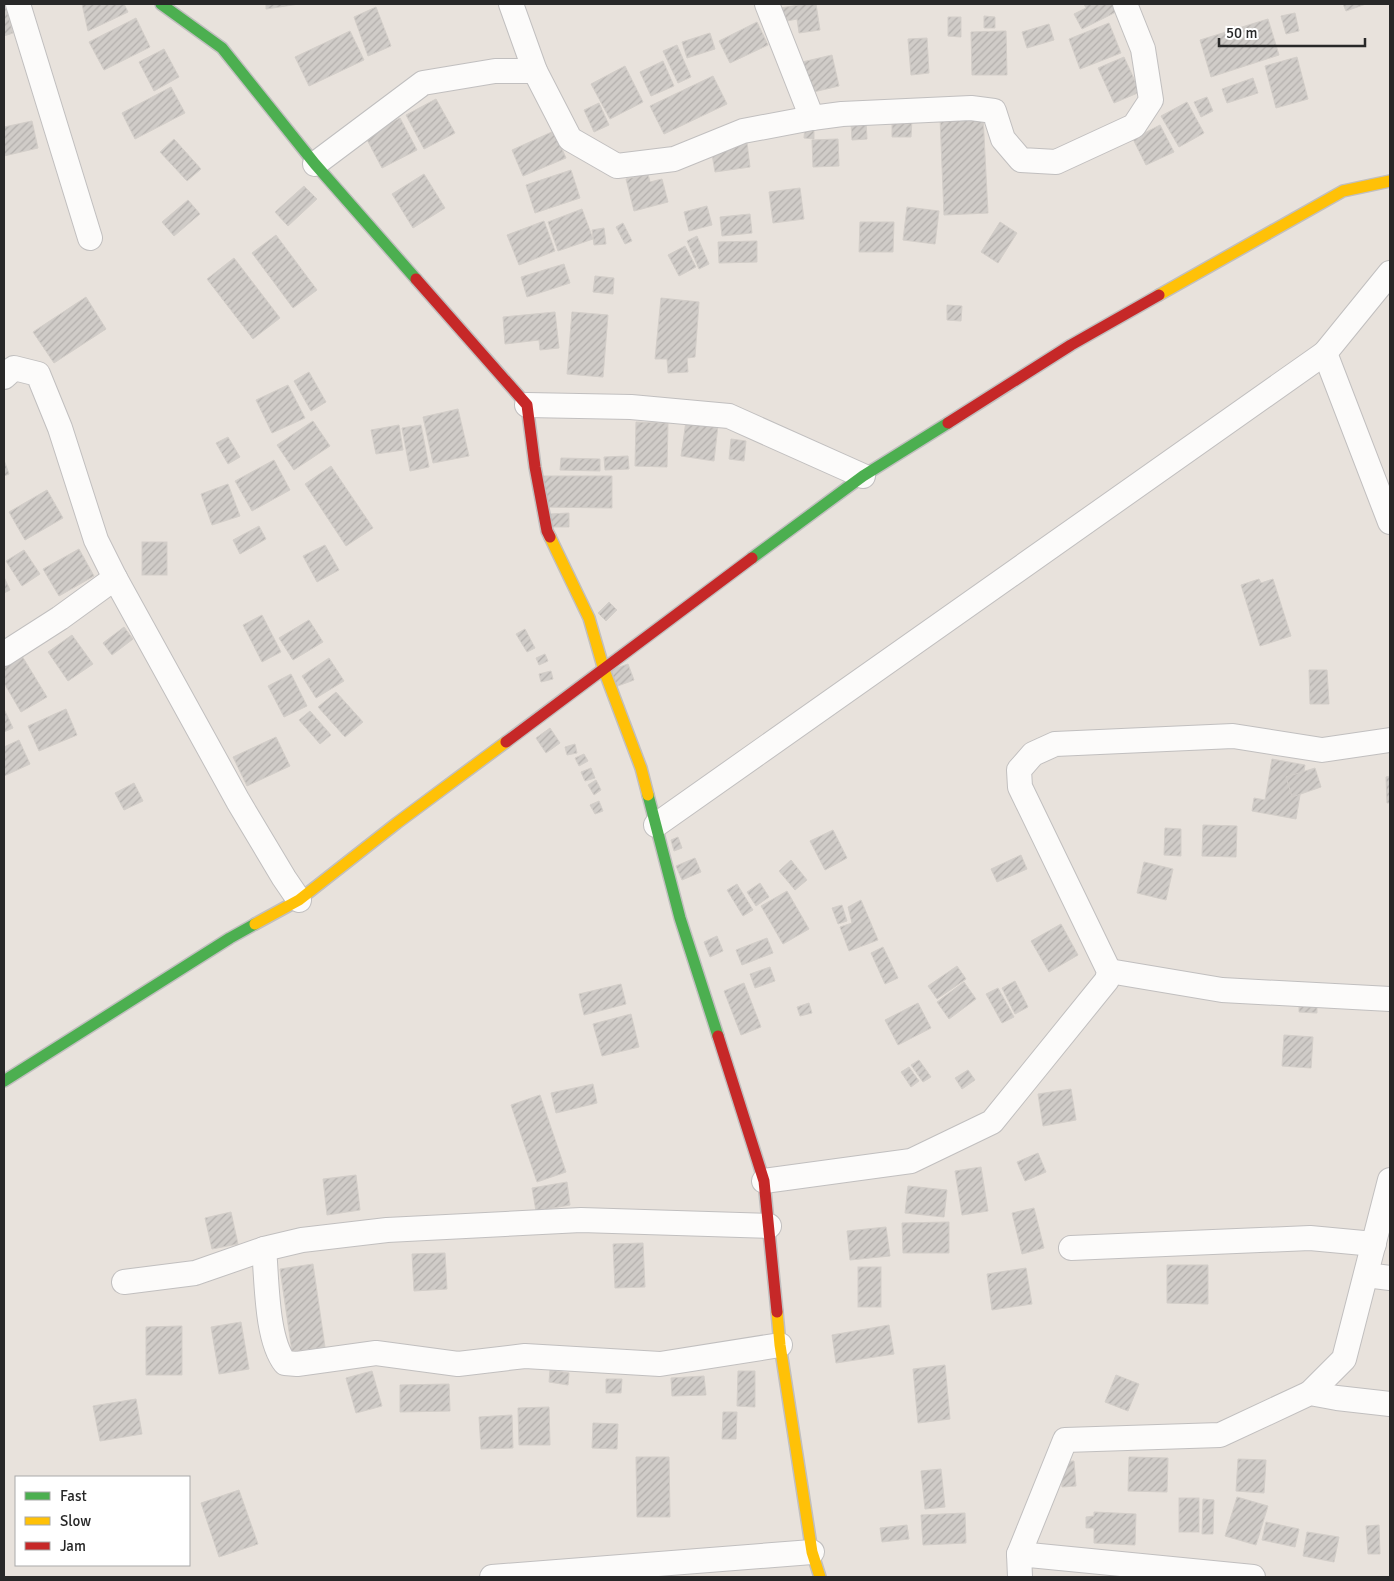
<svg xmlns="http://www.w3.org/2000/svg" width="1394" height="1581" font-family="Signika,sans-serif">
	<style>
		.building { fill: url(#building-hatch); stroke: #d3cec9 }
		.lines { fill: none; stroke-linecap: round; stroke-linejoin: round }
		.street-casing { stroke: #c1bfbf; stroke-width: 26 }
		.fast-casing { stroke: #c1bfbf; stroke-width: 14 }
		.slow-casing { stroke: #c1bfbf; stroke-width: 14 }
		.jam-casing { stroke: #c1bfbf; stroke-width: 14 }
		.street { stroke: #fcfbfa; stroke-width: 24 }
		.fast { stroke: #4caf50; stroke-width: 11 }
		.slow { stroke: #ffc107; stroke-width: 11 }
		.jam { stroke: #c62828; stroke-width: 11 }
	</style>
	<defs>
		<pattern id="building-hatch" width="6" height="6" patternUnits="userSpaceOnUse" patternTransform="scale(1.25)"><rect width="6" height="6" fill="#d0ccc8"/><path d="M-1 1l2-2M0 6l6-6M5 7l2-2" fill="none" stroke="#b3afac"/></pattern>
	</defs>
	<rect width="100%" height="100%" fill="#e8e2dc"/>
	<g class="building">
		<path d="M4,4H5L13,33L4,36Z"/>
		<path d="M82,4H124L128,12L88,31Z"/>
		<path d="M266,4H299L266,9Z"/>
		<path d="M805,4H816L820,30L799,33L797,19L782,22L780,8Z"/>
		<path d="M1084,4H1122L1124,8L1082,29L1074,14L1086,8Z"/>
		<path d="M1343,4H1366L1346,11Z"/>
		<path d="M376,7L391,46L368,56L354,17Z"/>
		<path d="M1295,13L1299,31L1286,34L1281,16Z"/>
		<path d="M984,16L995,17V28H984Z"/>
		<path d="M948,17H961V37L948,36Z"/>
		<path d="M136,18L150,47L104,70L89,42Z"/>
		<path d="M1268,19L1279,55L1211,77L1200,40Z"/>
		<path d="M757,22L768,45L730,63L719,41Z"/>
		<path d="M1109,23L1121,53L1080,69L1069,39Z"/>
		<path d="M1049,24L1054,40L1027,48L1022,32Z"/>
		<path d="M350,31L364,60L309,86L295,57Z"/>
		<path d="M1006,31L1007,75H972L971,32Z"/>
		<path d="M710,33L715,49L687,58L682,42Z"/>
		<path d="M927,38L929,73L911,75L908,39Z"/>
		<path d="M677,45L691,77L678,83L663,51Z"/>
		<path d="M164,49L179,77L154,91L139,62Z"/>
		<path d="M832,55L839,86L805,94L798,63Z"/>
		<path d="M1124,57L1140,92L1114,103L1098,68Z"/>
		<path d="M1297,57L1308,99L1276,108L1265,66Z"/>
		<path d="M663,61L674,86L651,96L640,72Z"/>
		<path d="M625,66L643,102L610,119L591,84Z"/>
		<path d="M713,76L727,104L664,134L650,106Z"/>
		<path d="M1253,78L1258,93L1227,103L1222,89Z"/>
		<path d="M171,87L185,113L135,139L122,113Z"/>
		<path d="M1207,97L1213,111L1201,117L1194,102Z"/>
		<path d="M436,99L455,133L424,149L406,115Z"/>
		<path d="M1187,102L1204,133L1179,147L1161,116Z"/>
		<path d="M599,103L609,125L594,132L584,110Z"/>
		<path d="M983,116L988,213L944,215L940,118Z"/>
		<path d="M400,118L417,150L382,168L365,136Z"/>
		<path d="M892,118L912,119L911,137H892Z"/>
		<path d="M32,121L38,148L4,156V127Z"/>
		<path d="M866,121L867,139L852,140L851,122Z"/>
		<path d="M1160,125L1174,152L1146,165L1133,139Z"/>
		<path d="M805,126H814V139L804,138Z"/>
		<path d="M554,131L566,158L523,176L512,150Z"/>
		<path d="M174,139L201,169L187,181L160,152Z"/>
		<path d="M838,139L839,166L813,167L812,140Z"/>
		<path d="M747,143L750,167L715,172L711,148Z"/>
		<path d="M571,170L580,198L535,213L526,185Z"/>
		<path d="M424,174L445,208L413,228L392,194Z"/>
		<path d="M648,174L650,182L662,179L668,202L634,211L626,179Z"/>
		<path d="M304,186L317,199L288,226L275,212Z"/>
		<path d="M800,188L804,219L773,223L769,192Z"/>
		<path d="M188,200L200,214L174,236L162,222Z"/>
		<path d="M707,206L712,225L689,231L684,212Z"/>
		<path d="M907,207L939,211L935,244L903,240Z"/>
		<path d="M582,209L593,239L558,251L548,222Z"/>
		<path d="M750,214L752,233L722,236L720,217Z"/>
		<path d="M544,221L555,251L519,265L507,235Z"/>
		<path d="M860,222H894L893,252H859Z"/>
		<path d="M1000,222L1017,233L998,263L981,252Z"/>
		<path d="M623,223L632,241L625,244L616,227Z"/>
		<path d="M604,228L606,244L594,245L592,230Z"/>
		<path d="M276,235L317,290L293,308L252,253Z"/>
		<path d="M697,236L709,264L699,269L687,241Z"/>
		<path d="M757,241V262L719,263L718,242Z"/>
		<path d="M685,246L696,267L679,276L668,255Z"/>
		<path d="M234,258L280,318L253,339L207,279Z"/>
		<path d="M564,264L570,283L527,297L521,277Z"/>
		<path d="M595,276L614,278L613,294L593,292Z"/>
		<path d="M86,297L106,329L54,363L33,332Z"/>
		<path d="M661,298L699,302L695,357L687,358L688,372L668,373L667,359H655Z"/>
		<path d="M947,305L962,306L961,321L947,320Z"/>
		<path d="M555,312L559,348L540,350L539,340L505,344L503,317Z"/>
		<path d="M572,312L608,315L603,377L567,374Z"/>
		<path d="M309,372L326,402L311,411L294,381Z"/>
		<path d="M288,385L305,418L272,433L256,400Z"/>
		<path d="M458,409L469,456L433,463L423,417Z"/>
		<path d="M313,421L330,446L294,470L277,445Z"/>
		<path d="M686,421L718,425L714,461L681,456Z"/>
		<path d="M636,422L668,423L667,467L635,466Z"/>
		<path d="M399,425L403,450L376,454L371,430Z"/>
		<path d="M421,425L429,467L410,471L402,428Z"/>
		<path d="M228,437L240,457L228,464L216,443Z"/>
		<path d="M731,439L746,441L744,461L729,459Z"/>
		<path d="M628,456L629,469L605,470L604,457Z"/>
		<path d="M561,458L600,459V471L560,470Z"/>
		<path d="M4,460L9,474L4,476Z"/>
		<path d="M274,460L290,490L252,511L235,481Z"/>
		<path d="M331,466L373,528L346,546L305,484Z"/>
		<path d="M543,476H612V508L543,507Z"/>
		<path d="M228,484L240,516L212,525L201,494Z"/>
		<path d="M47,490L63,518L25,540L9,512Z"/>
		<path d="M569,513V527H550V514Z"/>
		<path d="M259,526L266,539L240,554L233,540Z"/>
		<rect x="142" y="542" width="25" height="33"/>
		<path d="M325,545L339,570L317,582L303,556Z"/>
		<path d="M79,549L94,576L59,596L43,569Z"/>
		<path d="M24,550L40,574L22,586L6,561Z"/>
		<path d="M4,577L10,590L4,593Z"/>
		<path d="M1259,579L1261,583L1273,579L1291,636L1260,646L1241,585Z"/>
		<path d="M609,602L617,610L606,621L598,613Z"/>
		<path d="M262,615L281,652L262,662L243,625Z"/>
		<path d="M309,620L323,642L293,660L279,638Z"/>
		<path d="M124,627L133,639L112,655L103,643Z"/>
		<path d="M525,629L535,648L527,652L516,634Z"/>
		<path d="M72,635L93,664L68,681L48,652Z"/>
		<path d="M545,654L548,661L539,665L536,658Z"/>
		<path d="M22,656L47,697L21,712L4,683V667Z"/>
		<path d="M329,658L344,681L316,698L302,676Z"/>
		<path d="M628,664L634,680L615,687L608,671Z"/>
		<path d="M1309,670H1327L1329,704H1310Z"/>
		<path d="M551,671L553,679L541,682L539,674Z"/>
		<path d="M291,674L307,706L284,717L268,686Z"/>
		<path d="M336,692L363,722L345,737L318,707Z"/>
		<path d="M4,709L13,728L4,732Z"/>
		<path d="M66,709L77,735L39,751L28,726Z"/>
		<path d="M310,711L331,735L320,744L299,720Z"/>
		<path d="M550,728L560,743L546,753L536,738Z"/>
		<path d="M276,737L290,766L247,786L233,757Z"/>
		<path d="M19,740L30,764L4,776V747Z"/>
		<path d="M575,744L577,753L567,755L565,747Z"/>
		<path d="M584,754L588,761L579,766L575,758Z"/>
		<path d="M1272,759L1305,765L1296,819L1252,811L1254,798L1265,800Z"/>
		<path d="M591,768L595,778L585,781L581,772Z"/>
		<path d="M1315,768L1321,787L1292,797L1286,777Z"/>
		<path d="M1390,776V803H1387L1386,777Z"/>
		<path d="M596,780L601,790L594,795L588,785Z"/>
		<path d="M134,783L143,801L124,810L115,793Z"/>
		<path d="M599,801L603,811L595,814L590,805Z"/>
		<path d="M1203,825L1237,826L1236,857L1202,856Z"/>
		<path d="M1165,828L1181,829V856L1164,855Z"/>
		<path d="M833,830L847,858L825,870L810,841Z"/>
		<path d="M678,837L682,848L674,851L671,840Z"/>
		<path d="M1021,855L1027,869L997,882L991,869Z"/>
		<path d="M695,858L701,872L682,880L676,866Z"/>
		<path d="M791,860L807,880L795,890L779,871Z"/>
		<path d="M1144,862L1173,869L1166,900L1137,893Z"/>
		<path d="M760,883L769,897L756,906L747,892Z"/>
		<path d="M737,884L753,910L743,916L727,890Z"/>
		<path d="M787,891L809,929L783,944L761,906Z"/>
		<path d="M861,900L878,940L849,951L840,927L852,923L848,907Z"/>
		<path d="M842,905L847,921L838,924L832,908Z"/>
		<path d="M1061,924L1078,955L1049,972L1031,941Z"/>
		<path d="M717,936L723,951L710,957L704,942Z"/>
		<path d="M767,938L773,953L742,965L736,950Z"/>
		<path d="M883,947L898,978L885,984L871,953Z"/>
		<path d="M957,966L966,979L937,999L928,986Z"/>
		<path d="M770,967L775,981L755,988L750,974Z"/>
		<path d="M1015,981L1028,1007L1015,1014L1002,988Z"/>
		<path d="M964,982L976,999L949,1019L937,1002Z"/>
		<path d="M744,983L761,1027L741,1035L724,991Z"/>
		<path d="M621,984L626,1004L584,1015L579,994Z"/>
		<path d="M998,988L1014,1017L1002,1023L986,994Z"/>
		<path d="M1299,1001L1317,1002V1013L1299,1012Z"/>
		<path d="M809,1003L812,1013L800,1016L797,1007Z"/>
		<path d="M918,1003L931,1028L898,1045L885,1020Z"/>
		<path d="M631,1014L639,1047L602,1056L593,1024Z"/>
		<path d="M1284,1035L1313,1037L1311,1068L1282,1066Z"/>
		<path d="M919,1060L931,1077L923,1082L911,1065Z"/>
		<path d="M909,1067L919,1081L911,1087L901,1072Z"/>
		<path d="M968,1070L975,1080L962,1089L955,1078Z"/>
		<path d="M593,1084L597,1103L556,1113L551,1093Z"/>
		<path d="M1071,1089L1076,1120L1043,1126L1038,1094Z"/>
		<path d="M540,1095L566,1172L537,1182L511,1105Z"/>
		<path d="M1038,1153L1046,1172L1025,1181L1017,1162Z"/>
		<path d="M981,1167L988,1211L962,1215L955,1171Z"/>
		<path d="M356,1175L360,1210L327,1215L323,1179Z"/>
		<path d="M567,1182L570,1205L536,1211L532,1188Z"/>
		<path d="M908,1186L947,1190L944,1217L905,1213Z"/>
		<path d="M1034,1208L1044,1248L1022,1254L1012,1213Z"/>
		<path d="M231,1212L238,1244L212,1249L205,1218Z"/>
		<path d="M949,1222V1253H903L902,1223Z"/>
		<path d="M886,1227L890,1256L850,1260L847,1231Z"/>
		<path d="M643,1243L645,1287L615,1288L613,1244Z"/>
		<path d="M445,1253L447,1289L414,1291L412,1254Z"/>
		<path d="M313,1264L325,1347L292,1352L280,1269Z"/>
		<path d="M1167,1265H1208V1304L1167,1303Z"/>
		<rect x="858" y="1267" width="23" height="40"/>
		<path d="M1026,1268L1032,1304L992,1310L987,1274Z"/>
		<path d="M241,1322L249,1369L219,1374L211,1327Z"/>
		<path d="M889,1325L894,1354L836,1363L832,1335Z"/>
		<path d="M182,1326V1375H146V1327Z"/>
		<path d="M945,1365L950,1419L918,1423L913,1369Z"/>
		<path d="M550,1370L569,1373L568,1385L549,1382Z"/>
		<path d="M372,1371L382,1406L356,1413L346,1378Z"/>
		<path d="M738,1371H755V1407L737,1406Z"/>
		<path d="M1116,1375L1139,1384L1128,1411L1105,1402Z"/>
		<path d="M704,1376L706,1395L672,1396L671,1378Z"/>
		<path d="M606,1379H622L621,1393H606Z"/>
		<path d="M449,1384L450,1411L400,1412V1385Z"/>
		<path d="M136,1399L142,1434L100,1441L93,1406Z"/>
		<path d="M549,1407L550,1445H519L518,1408Z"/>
		<path d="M723,1412H737L736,1439H722Z"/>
		<path d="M512,1415L513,1448L481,1449L479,1417Z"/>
		<path d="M593,1423L618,1424L617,1449L592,1448Z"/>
		<path d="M636,1457H669L670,1517H637Z"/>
		<path d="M1129,1457L1168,1458L1167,1492L1128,1491Z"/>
		<path d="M1238,1459L1266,1460L1264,1493L1236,1491Z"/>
		<path d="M1074,1461L1076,1486L1062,1487L1060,1462Z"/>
		<path d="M941,1469L945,1507L925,1509L921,1471Z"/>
		<path d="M239,1490L258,1544L219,1557L201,1503Z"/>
		<path d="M1237,1497L1268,1506L1256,1545L1225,1536Z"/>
		<rect x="1179" y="1498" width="20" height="34"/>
		<path d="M1203,1499L1214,1500L1213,1534H1202Z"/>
		<path d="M1094,1512L1136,1514L1135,1545L1094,1543V1528H1086V1517L1094,1516Z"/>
		<path d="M965,1513L966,1543L923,1545L921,1515Z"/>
		<path d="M1266,1522L1299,1529L1295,1547L1262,1540Z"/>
		<path d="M907,1525L909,1539L882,1542L880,1528Z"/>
		<path d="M1379,1525L1380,1554H1368L1366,1526Z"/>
		<path d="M1307,1532L1339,1537L1334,1562L1303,1556Z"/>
	</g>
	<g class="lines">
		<defs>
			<g id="street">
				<path d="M18,4L90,238"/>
				<path d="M511,4L535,71"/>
				<path d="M767,4L812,118"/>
				<path d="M315,164L423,83L495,71H535L570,139L617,166L674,159L743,131L812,118L842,114L971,108L994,111L1003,139L1021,160L1056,162L1134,126L1151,100L1143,49L1125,4"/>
				<path d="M1325,353L1390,522"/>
				<path d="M4,377L14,368L38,374L60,428L96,540L115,578L238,801L284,878L299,900"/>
				<path d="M527,405L631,407L729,416L863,476"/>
				<path d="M4,654L60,618L115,578"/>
				<path d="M656,825L1325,353L1390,273"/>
				<path d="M1109,971L1222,990L1390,999"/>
				<path d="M764,1181L911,1161L992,1122L1107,980L1109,971L1020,787L1019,770L1033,754L1055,744L1233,736L1322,750L1390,740"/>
				<path d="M1071,1248L1310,1238L1374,1244"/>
				<path d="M264,1249C267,1280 266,1339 285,1363L297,1364L376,1353L458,1364L525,1356L660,1364L780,1345"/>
				<path d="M1366,1275L1390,1278"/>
				<path d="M124,1282L195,1273L264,1249L302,1240L387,1230L581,1220L769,1226"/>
				<path d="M1310,1393L1344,1359L1390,1180"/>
				<path d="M1019,1554L1065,1440L1220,1435L1310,1393L1337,1398L1390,1404"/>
				<path d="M492,1577L812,1552"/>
				<path d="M1020,1577L1019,1554L1253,1577"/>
			</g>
			<g id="fast">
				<path d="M161,4L222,48L315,164L416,279"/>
				<path d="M752,558L863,476L948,423"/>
				<path d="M648,795L680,918L718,1036"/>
				<path d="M4,1081L230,938L255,924"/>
			</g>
			<g id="slow">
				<path d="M1159,295L1343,191L1390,181"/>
				<path d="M550,537L589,618L604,670L641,768L648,795"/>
				<path d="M255,924L299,900L397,823L506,742"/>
				<path d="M777,1312L780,1345L812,1552L820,1577"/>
			</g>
			<g id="jam">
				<path d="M416,279L527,405L535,467L547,531L550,537"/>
				<path d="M948,423L1071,345L1159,295"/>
				<path d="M506,742L752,558"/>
				<path d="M718,1036L764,1181L777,1312"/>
			</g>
		</defs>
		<use href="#street" class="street-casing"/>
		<use href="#fast" class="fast-casing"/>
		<use href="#slow" class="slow-casing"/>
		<use href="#jam" class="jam-casing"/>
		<use href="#street" class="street"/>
		<use href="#fast" class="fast"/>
		<use href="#slow" class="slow"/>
		<use href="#jam" class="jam"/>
	</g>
	<rect width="1394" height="1581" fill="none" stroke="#282828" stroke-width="10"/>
	<rect x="15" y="1476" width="175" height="90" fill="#ffffff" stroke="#a9a9a9"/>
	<rect x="25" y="1492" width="25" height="8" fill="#4caf50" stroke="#a9a9a9"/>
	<text x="60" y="1501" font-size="15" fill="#282828">Fast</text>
	<rect x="25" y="1517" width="25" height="8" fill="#ffc107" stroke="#a9a9a9"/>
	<text x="60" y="1526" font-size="15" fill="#282828">Slow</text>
	<rect x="25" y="1542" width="25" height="8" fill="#c62828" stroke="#a9a9a9"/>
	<text x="60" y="1551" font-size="15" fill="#282828">Jam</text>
	<path d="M1219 38v8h146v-8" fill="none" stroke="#282828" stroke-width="2.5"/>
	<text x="1226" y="38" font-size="15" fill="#282828" stroke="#ffffff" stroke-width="4" paint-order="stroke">50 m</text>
</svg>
